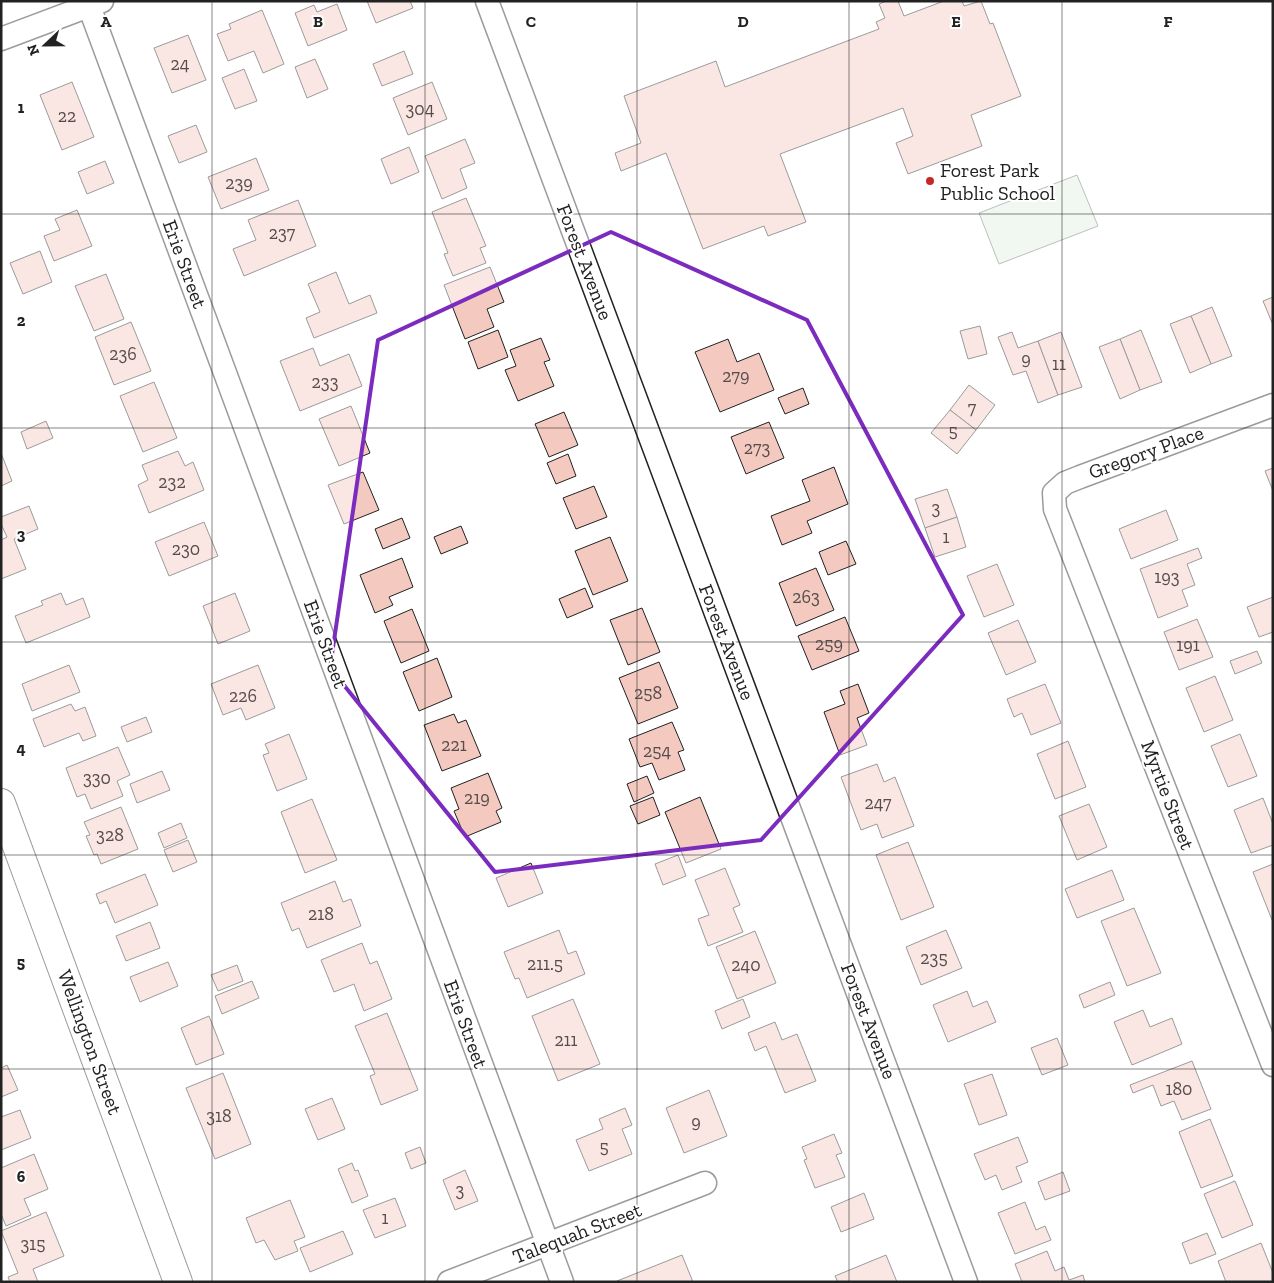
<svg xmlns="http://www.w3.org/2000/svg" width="1274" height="1283" font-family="'Zilla Slab',serif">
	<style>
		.green { fill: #e0efe3; stroke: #6f6f6f }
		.building { fill: #f3c9c0; stroke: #222 }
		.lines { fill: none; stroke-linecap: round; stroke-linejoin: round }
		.minor-casing { stroke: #222; stroke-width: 25 }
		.tertiary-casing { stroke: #222; stroke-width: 30 }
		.minor { stroke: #fff; stroke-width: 22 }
		.tertiary { stroke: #fff; stroke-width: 28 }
		.marked { fill: none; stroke: #7b2cbf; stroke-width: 4; stroke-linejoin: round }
		.grid { fill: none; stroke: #222; stroke-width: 1; stroke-opacity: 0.55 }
		.poi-dot { fill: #c62828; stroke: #fff; stroke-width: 2 }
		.labels { text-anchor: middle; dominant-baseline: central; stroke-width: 4; stroke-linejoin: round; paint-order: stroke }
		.number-label { font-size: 18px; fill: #564c4a }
		.poi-label { font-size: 20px; fill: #222; stroke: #fff; text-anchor: start }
		.street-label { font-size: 20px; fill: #222; stroke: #fff }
		.grid-label { font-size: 16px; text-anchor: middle; font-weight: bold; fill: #222; stroke: #fff; stroke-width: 4; stroke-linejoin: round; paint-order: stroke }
	</style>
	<rect width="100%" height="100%" fill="#fff"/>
	<path class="green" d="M1077,175L1098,226L999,264L979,213Z"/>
	<g class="building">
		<path d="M367,1H410L413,8L376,23Z"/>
		<path d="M886,1H898L904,16L944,1H962L964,6L981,1L990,24L993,23L1021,96L971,115L982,146L908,174L896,143L913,136L903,108L780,154L806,222L768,236L764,226L703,249L666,153L621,171L615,153L641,143L624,96L716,61L725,87L879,29L876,22L885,18L879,4Z"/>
		<path d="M337,4L347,30L308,46L295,13L314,5L317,12Z"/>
		<path d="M262,10L284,64L263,73L254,51L228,61L217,34L231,29L229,24Z"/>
		<path d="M188,35L206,80L172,93L154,48Z"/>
		<path d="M404,51L413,74L382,86L373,64Z"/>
		<path d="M315,59L328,89L307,98L295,67Z"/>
		<path d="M244,69L257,101L235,109L222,78Z"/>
		<path d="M72,82L94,137L62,150L40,95Z"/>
		<path d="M432,82L447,119L408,135L393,98Z"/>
		<path d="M196,125L207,152L179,163L168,136Z"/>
		<path d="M465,139L475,163L460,169L467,188L442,199L425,156Z"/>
		<path d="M409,147L419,172L391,184L381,159Z"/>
		<path d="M256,158L269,190L221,209L208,177Z"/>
		<path d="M105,161L114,183L87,194L78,172Z"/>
		<path d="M466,198L486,246L480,248L486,263L453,276L444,254L448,253L432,212Z"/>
		<path d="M298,200L316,246L244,276L233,249L256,240L248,220Z"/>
		<path d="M77,210L92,246L54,261L44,236L60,230L55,219Z"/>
		<path d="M40,251L52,282L23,294L10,263Z"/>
		<path d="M490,267L504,302L487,309L494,327L465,339L444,285Z"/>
		<path d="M336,272L349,304L370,295L377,313L314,338L306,318L320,312L308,284Z"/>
		<path d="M106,274L124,319L94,331L75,286Z"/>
		<path d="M1273,297V325L1263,301Z"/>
		<path d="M1212,307L1232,356L1211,364L1191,316Z"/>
		<path d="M1191,316L1211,364L1190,373L1170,324Z"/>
		<path d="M131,322L151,371L114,385L95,337Z"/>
		<path d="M980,326L987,354L968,359L960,331Z"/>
		<path d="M498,330L508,357L478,369L468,342Z"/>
		<path d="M1141,330L1162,382L1140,390L1120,339Z"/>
		<path d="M1012,332L1018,348L1038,341L1058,395L1038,403L1026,371L1013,375L998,337Z"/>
		<path d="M1061,332L1082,387L1058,395L1038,341Z"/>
		<path d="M541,338L550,360L544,362L554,386L518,401L505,370L516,366L510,350Z"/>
		<path d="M728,339L737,362L759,353L774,390L720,412L695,352Z"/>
		<path d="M1120,339L1140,390L1120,399L1099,347Z"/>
		<path d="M313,348L320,366L349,354L362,386L300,411L280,361Z"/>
		<path d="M154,382L177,438L143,452L120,396Z"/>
		<path d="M969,385L995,405L976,430L950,410Z"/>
		<path d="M803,388L809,404L785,414L778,398Z"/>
		<path d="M351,406L370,453L339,466L319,419Z"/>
		<path d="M950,410L976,430L957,454L931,433Z"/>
		<path d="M564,412L578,445L549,457L535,424Z"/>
		<path d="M46,421L53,438L27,449L21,432Z"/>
		<path d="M769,422L784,458L746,474L731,437Z"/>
		<path d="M178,451L185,466L193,462L204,490L149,513L138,485L148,480L142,465Z"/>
		<path d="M1,453L12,481L1,486Z"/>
		<path d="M568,454L576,476L556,484L547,463Z"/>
		<path d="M834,467L848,504L807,521L812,533L782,545L771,516L810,501L802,480Z"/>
		<path d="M1273,468V491L1265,471Z"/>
		<path d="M363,472L379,510L344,524L328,485Z"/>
		<path d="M594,486L607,517L576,529L563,498Z"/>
		<path d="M947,489L957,517L925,528L915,499Z"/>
		<path d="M29,506L38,529L14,539L26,569L1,579V540L7,537L1,524V517Z"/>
		<path d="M1166,510L1178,540L1131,559L1119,529Z"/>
		<path d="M957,517L966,547L935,557L925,528Z"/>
		<path d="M402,518L410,538L383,549L375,529Z"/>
		<path d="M204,522L218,556L169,576L155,542Z"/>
		<path d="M461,526L468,543L441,554L434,537Z"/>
		<path d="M610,537L628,581L593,595L575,551Z"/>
		<path d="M846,541L856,564L828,575L819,552Z"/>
		<path d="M1198,548L1202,558L1187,564L1195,585L1182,590L1188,606L1158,618L1140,569Z"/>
		<path d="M402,558L413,587L389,597L393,605L375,613L360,575Z"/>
		<path d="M997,564L1014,605L984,617L967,576Z"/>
		<path d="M816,568L834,610L796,626L779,583Z"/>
		<path d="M585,588L593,607L567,618L559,599Z"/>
		<path d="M61,593L66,605L83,598L90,617L26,643L15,616L43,605L41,601Z"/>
		<path d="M235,593L250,631L218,644L203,606Z"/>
		<path d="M1273,597V632L1259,637L1247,607Z"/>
		<path d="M642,608L660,652L628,665L610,620Z"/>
		<path d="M412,609L429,651L401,663L384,621Z"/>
		<path d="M845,617L859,651L812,670L798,636Z"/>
		<path d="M1197,619L1213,657L1179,670L1164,632Z"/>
		<path d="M1018,620L1036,662L1006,675L988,633Z"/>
		<path d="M1257,651L1262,663L1235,674L1230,661Z"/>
		<path d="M437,658L452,697L419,711L403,672Z"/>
		<path d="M659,662L678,708L638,724L619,678Z"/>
		<path d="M69,665L80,692L32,711L22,684Z"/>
		<path d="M258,665L275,708L246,720L241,708L223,715L211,684Z"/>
		<path d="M1215,676L1233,720L1204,732L1186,688Z"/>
		<path d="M858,684L869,713L857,718L867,745L840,755L824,712L845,704L840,691Z"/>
		<path d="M1045,684L1061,723L1031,735L1022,713L1014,717L1007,699Z"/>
		<path d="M71,704L75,711L85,707L96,736L83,741L79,733L44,747L33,719Z"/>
		<path d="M454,714L458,723L466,720L481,756L442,771L424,725Z"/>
		<path d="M146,717L152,732L127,742L121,727Z"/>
		<path d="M672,722L684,750L678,752L685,770L659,780L652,763L640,767L629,739Z"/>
		<path d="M289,734L307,779L277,791L263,755L269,753L265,744Z"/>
		<path d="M1240,734L1257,776L1228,787L1211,746Z"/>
		<path d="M1068,741L1086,787L1055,799L1037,754Z"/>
		<path d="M118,747L130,775L117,781L123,796L91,809L85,794L77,797L66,768Z"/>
		<path d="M877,764L884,782L895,777L914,826L882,838L877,824L861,830L841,777Z"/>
		<path d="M162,771L170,790L137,803L130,784Z"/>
		<path d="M488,773L502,808L496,811L501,822L465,837L454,811L459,809L451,788Z"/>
		<path d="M647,776L654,793L634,802L627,784Z"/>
		<path d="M653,797L660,815L638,824L630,806Z"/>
		<path d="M700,797L721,849L686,863L665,812Z"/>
		<path d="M1263,798L1273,824V845L1251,853L1234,810Z"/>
		<path d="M312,799L337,860L305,873L281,812Z"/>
		<path d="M1089,804L1107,847L1077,860L1059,816Z"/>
		<path d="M121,807L138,849L101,864L97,854L94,855L86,836L90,835L84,822Z"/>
		<path d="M181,823L187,838L164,848L158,833Z"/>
		<path d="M188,840L197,862L173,872L164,850Z"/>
		<path d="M908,842L934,907L901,920L876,855Z"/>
		<path d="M678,855L686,876L663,885L655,864Z"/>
		<path d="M531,863L543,893L508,907L496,878Z"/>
		<path d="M1273,864V920H1272L1253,872Z"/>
		<path d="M725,868L740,905L733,908L743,932L708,946L698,919L709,915L695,880Z"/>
		<path d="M1112,870L1124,900L1077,918L1065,889Z"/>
		<path d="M145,874L158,905L115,923L106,901L100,904L96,894Z"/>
		<path d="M335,881L343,902L351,899L361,926L307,948L299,928L292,931L281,903Z"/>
		<path d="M1134,908L1161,973L1127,986L1101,921Z"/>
		<path d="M150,922L160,948L126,961L116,936Z"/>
		<path d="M559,930L568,954L576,951L585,974L527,998L519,978L515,979L504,952Z"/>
		<path d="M946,930L962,968L921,985L906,947Z"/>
		<path d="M755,931L776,983L737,999L716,947Z"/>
		<path d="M362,943L370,964L377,961L392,999L364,1011L354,984L334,992L321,960Z"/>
		<path d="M168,962L178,986L140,1002L130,977Z"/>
		<path d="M237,965L243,981L218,991L211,975Z"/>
		<path d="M252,981L259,998L222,1014L215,996Z"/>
		<path d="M1110,982L1115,995L1084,1008L1079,995Z"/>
		<path d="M967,991L973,1007L987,1001L996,1022L948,1042L933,1005Z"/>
		<path d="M573,999L600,1064L558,1081L532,1016Z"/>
		<path d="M743,999L750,1017L722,1029L715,1011Z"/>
		<path d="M1143,1010L1150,1027L1172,1018L1182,1044L1132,1065L1114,1022Z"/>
		<path d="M387,1013L418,1090L381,1105L370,1076L375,1074L355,1026Z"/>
		<path d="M209,1016L224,1054L196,1065L181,1028Z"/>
		<path d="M775,1022L782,1040L797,1034L816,1081L785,1093L766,1046L755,1051L748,1033Z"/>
		<path d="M1057,1038L1068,1065L1042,1075L1031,1048Z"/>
		<path d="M1192,1061L1211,1109L1182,1120L1174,1101L1161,1106L1153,1085L1133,1093L1130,1085Z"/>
		<path d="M7,1065L18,1090L1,1097V1068Z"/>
		<path d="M223,1073L251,1144L215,1159L186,1088Z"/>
		<path d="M992,1074L1007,1115L979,1125L964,1084Z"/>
		<path d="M709,1090L727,1136L684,1153L666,1108Z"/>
		<path d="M332,1098L345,1129L318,1140L305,1109Z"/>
		<path d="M625,1108L632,1125L622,1129L632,1154L589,1171L576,1140L603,1129L599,1119Z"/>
		<path d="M20,1110L31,1138L1,1150V1117Z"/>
		<path d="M1210,1119L1233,1176L1201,1188L1179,1132Z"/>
		<path d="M834,1134L842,1153L836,1155L845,1177L815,1188L804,1160L807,1159L802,1147Z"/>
		<path d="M1018,1137L1028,1162L1016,1167L1022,1182L1002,1190L996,1175L985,1180L974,1154Z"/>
		<path d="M420,1147L426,1163L411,1169L405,1153Z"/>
		<path d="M34,1154L48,1189L24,1199L31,1215L6,1226L1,1214V1168Z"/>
		<path d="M352,1163L355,1171L358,1170L368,1196L352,1203L338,1169Z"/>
		<path d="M465,1170L478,1201L455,1210L443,1180Z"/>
		<path d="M1063,1172L1070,1191L1045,1200L1038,1182Z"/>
		<path d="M1235,1181L1253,1225L1222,1238L1204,1194Z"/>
		<path d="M864,1193L874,1219L841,1232L831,1207Z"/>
		<path d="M395,1198L406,1226L375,1238L363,1210Z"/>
		<path d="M290,1200L305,1237L294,1241L298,1251L275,1260L264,1240L256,1243L246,1218Z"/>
		<path d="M1025,1202L1036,1230L1045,1226L1051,1240L1015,1254L998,1213Z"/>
		<path d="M46,1212L64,1256L33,1269L38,1282H10L8,1277L18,1273L1,1231Z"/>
		<path d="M343,1231L353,1254L310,1272L300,1248Z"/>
		<path d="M1207,1233L1216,1254L1190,1264L1182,1243Z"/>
		<path d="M1261,1243L1273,1273V1282H1226L1218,1261Z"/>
		<path d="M1047,1251L1055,1271L1064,1267L1069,1280L1083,1275L1085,1282H1022L1015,1264Z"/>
		<path d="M682,1255L693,1282H618L617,1281Z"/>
		<path d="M886,1255L897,1282H838L835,1276Z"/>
	</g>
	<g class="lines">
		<defs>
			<g id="minor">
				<path d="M487,1L966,1282"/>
				<path d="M89,6L562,1282"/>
				<path d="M1,39L102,1"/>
				<path d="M1273,405L1080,477L1065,483L1054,493L1055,509L1273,1065"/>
				<path d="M449,1282L705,1183"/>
			</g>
			<path id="tertiary" d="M1,803L178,1282"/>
		</defs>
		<use href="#minor" class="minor-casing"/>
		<use href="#tertiary" class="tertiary-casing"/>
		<use href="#minor" class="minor"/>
		<use href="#tertiary" class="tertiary"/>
	</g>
	<path d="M0 0H1274V1283H0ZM611,232L807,320L963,615L761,840L495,872L330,668L378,340Z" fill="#fff" fill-opacity=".55" fill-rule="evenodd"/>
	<path class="marked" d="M611,232L807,320L963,615L761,840L495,872L330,668L378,340Z"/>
	<path class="grid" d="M212,1V1282M425,1V1282M637,1V1282M849,1V1282M1062,1V1282M1,214H1273M1,428H1273M1,642H1273M1,855H1273M1,1069H1273"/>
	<circle class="poi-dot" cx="930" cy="181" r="5"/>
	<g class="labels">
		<g class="number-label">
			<text x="180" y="64">24</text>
			<text x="420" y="109">304</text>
			<text x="67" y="116">22</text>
			<text x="239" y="183">239</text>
			<text x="282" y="233">237</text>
			<text x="123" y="354">236</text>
			<text x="1026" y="359">9</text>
			<text x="1059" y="364">11</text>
			<text x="736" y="376">279</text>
			<text x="325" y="382">233</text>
			<text x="972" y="408">7</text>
			<text x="953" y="431">5</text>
			<text x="757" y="448">273</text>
			<text x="172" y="482">232</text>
			<text x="936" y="508">3</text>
			<text x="946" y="537">1</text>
			<text x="186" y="549">230</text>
			<text x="1167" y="577">193</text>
			<text x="806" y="597">263</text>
			<text x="829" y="644">259</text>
			<text x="1188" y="645">191</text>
			<text x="648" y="693">258</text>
			<text x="243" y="696">226</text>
			<text x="454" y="745">221</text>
			<text x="657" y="751">254</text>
			<text x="97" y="778">330</text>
			<text x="477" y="798">219</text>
			<text x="878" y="803">247</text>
			<text x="110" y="835">328</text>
			<text x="321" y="914">218</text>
			<text x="934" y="958">235</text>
			<text x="545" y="964">211.5</text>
			<text x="746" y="965">240</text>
			<text x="566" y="1040">211</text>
			<text x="1179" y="1089">180</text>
			<text x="219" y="1116">318</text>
			<text x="696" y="1122">9</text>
			<text x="604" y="1147">5</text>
			<text x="460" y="1190">3</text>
			<text x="385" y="1218">1</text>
			<text x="33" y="1244">315</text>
		</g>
		<g class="poi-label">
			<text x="940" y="170">Forest Park<tspan x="940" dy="23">Public School</tspan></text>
		</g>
		<g class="street-label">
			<text transform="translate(585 262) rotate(69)">Forest Avenue</text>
			<text transform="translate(185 264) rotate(70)">Erie Street</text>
			<text transform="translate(1146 452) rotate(-20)">Gregory Place</text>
			<text transform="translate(727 642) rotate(69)">Forest Avenue</text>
			<text transform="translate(326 644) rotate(70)">Erie Street</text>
			<text transform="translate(1168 795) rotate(69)">Myrtie Street</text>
			<text transform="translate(869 1021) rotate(69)">Forest Avenue</text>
			<text transform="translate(466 1024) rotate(70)">Erie Street</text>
			<text transform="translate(90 1042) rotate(70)">Wellington Street</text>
			<text transform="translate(577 1233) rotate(-21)">Talequah Street</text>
		</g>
	</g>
	<g class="grid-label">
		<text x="106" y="27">A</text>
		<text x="318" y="27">B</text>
		<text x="531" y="27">C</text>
		<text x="743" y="27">D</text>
		<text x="956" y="27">E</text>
		<text x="1168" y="27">F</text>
		<text x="21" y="113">1</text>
		<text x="21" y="326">2</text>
		<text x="21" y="540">3</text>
		<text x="21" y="754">4</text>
		<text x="21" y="968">5</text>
		<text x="21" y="1182">6</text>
	</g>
	<rect width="1274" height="1283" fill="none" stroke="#222222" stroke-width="5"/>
	<g transform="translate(45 45) rotate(248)" stroke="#ffffff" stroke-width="4" paint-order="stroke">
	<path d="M0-4L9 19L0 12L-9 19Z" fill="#222222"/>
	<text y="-8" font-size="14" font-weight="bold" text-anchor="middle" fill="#222222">N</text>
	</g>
</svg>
